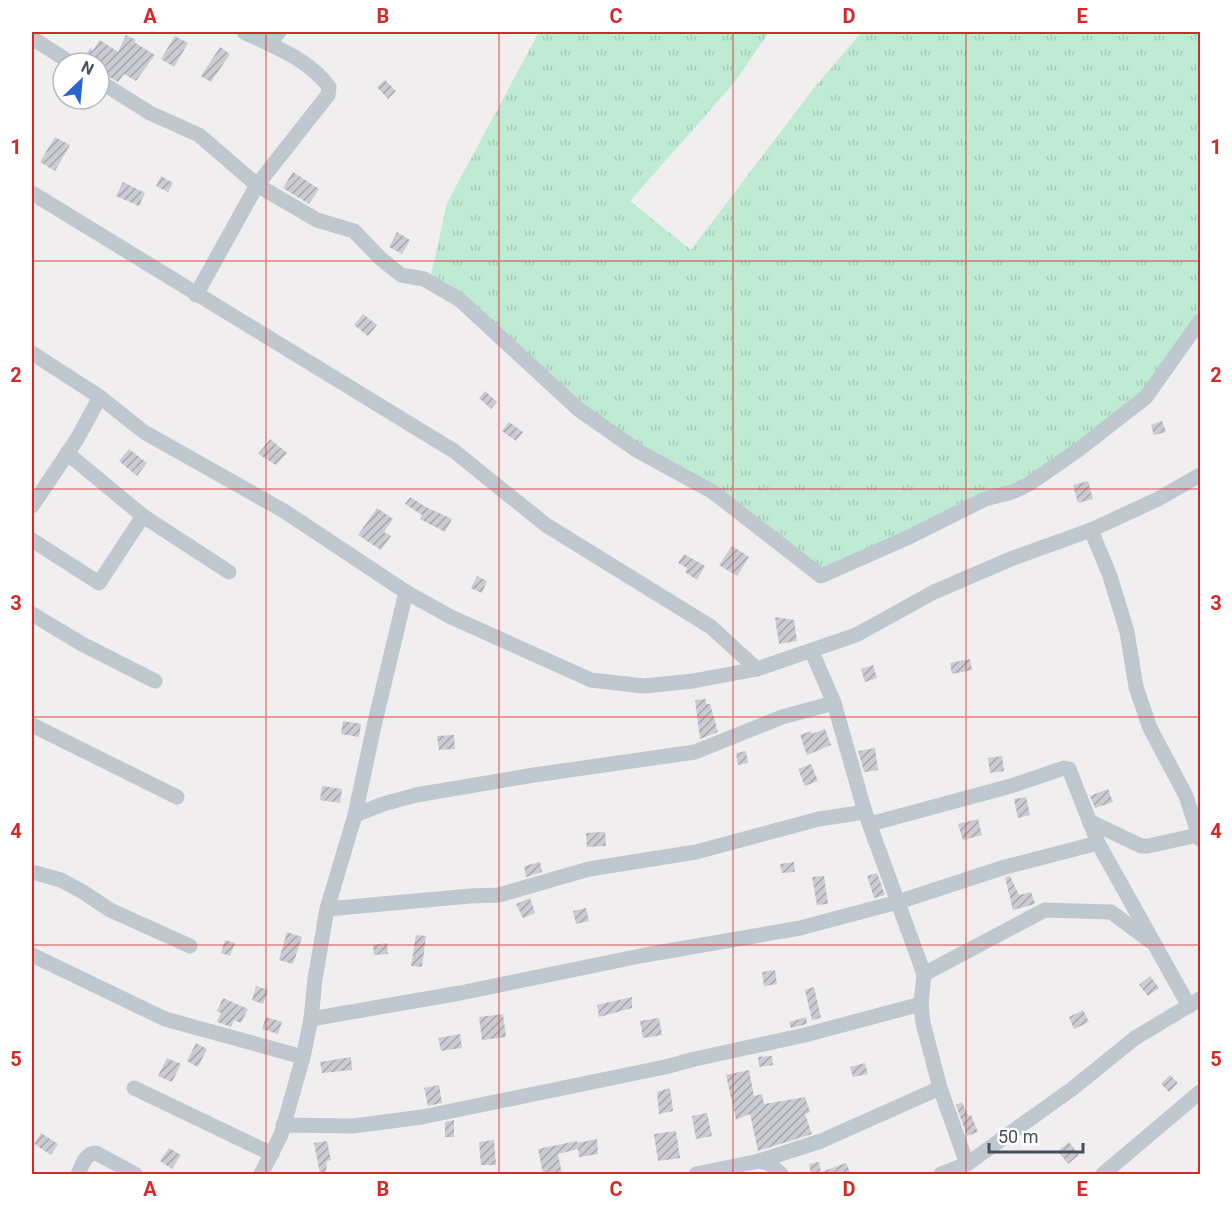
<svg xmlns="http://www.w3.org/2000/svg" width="1232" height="1206" font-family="Roboto,sans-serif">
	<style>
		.grass { fill: url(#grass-tufts) }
		.building { fill: url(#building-hatch) }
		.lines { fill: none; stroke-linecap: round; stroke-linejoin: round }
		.street { stroke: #bfc7cf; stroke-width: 15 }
		.grid { fill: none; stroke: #d62828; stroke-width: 1.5; stroke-opacity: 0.55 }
		.neatline { fill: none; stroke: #d62828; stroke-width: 2 }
		.grid-label { font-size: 20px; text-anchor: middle; font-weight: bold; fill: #d62828 }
	</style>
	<defs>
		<pattern id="grass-tufts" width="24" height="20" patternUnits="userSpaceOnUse" patternTransform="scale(1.5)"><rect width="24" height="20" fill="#bfead3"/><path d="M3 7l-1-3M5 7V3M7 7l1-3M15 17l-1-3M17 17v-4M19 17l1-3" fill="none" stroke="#a6cab7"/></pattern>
		<pattern id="building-hatch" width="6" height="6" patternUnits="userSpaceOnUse" patternTransform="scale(1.5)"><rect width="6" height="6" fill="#cbccd2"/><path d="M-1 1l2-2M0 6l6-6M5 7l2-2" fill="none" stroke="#a7a8ad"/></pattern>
	</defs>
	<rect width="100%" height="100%" fill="#f0eeee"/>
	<path class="grass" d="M539,32H769L734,83L630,201L691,250L814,88L862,32H1200V309L1153,382L1081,446L993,498L821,575L698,487L560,399L450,296L428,289L447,203Z"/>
	<g class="building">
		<path d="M126,35L136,40L134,42L155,55L136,81L124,74L118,82L99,71V63H81L90,48L93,50L100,40L118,52Z"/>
		<path d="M175,36L188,43L174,67L161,59Z"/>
		<path d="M220,47L230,54L211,82L201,76Z"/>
		<path d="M385,80L396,91L388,99L377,87Z"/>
		<path d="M55,137L70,145L55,171L40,162Z"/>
		<path d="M293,172L319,189L309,204L283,188Z"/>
		<path d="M161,176L173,183L168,192L156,186Z"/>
		<path d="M123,182L145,193L139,206L116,196Z"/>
		<path d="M397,232L410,240L402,254L389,247Z"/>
		<path d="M363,314L377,325L368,336L354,325Z"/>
		<path d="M485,391L497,402L491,409L479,398Z"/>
		<path d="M1162,421L1166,432L1154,435L1151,425Z"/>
		<path d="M509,422L523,432L516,441L502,431Z"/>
		<path d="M270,439L287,453L276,465L258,454Z"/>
		<path d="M129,449L147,463L137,476L119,461Z"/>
		<path d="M1088,481L1093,499L1078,503L1073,485Z"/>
		<path d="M410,497L426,507L452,519L445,532L420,519L422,515L405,504Z"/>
		<path d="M377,508L393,519L384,532L391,536L381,550L358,535Z"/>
		<path d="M732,546L749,557L737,576L719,565Z"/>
		<path d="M684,554L705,566L697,580L685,572L687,568L678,563Z"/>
		<path d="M477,576L487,581L482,593L471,588Z"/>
		<path d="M775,617L794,620L797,641L779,644Z"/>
		<path d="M970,659L972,670L952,674L950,663Z"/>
		<path d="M873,665L877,678L865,682L861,669Z"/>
		<path d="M706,699V704H710L718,732L700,739L695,700Z"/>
		<path d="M343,721L361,724L359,737L341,734Z"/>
		<path d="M825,729L831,745L807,755L800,735L811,731L812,734Z"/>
		<path d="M454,735L455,749L439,750L437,736Z"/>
		<path d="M875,748L878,770L864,772L858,751Z"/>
		<path d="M746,751L748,763L738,765L736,753Z"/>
		<path d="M1002,756L1004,771L990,773L988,758Z"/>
		<path d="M811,764L818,781L805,786L798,769Z"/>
		<path d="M322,786L342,789L340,803L320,800Z"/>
		<path d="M1108,789L1113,802L1095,808L1090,796Z"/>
		<path d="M1026,797L1030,815L1018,818L1014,799Z"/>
		<path d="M978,819L982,835L963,840L958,824Z"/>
		<path d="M605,832L606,846L587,847L586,833Z"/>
		<path d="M540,862L542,872L526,877L524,866Z"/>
		<path d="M794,862L795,872L782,873L780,864Z"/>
		<path d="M877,873L885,895L874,898L867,876Z"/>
		<path d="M824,876L828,904L817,905L812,877Z"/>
		<path d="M1010,876L1019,895L1031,892L1035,904L1013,910L1005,877Z"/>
		<path d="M530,898L535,913L523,918L516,904Z"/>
		<path d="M586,908L589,921L576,924L573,911Z"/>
		<path d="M287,932L302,937L293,964L279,960Z"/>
		<path d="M416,935L426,936L422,967L411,966Z"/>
		<path d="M225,940L235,943L230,956L221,953Z"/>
		<path d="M387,943L388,954L374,955L373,945Z"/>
		<path d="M775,970L777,984L764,986L762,972Z"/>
		<path d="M1150,976L1159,988L1148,996L1139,985Z"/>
		<path d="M256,986L268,990L263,1004L252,1000Z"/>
		<path d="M814,987L821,1018L812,1020L805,990Z"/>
		<path d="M632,997V1008L599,1017L597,1005Z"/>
		<path d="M223,998L248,1009L241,1023L234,1020L231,1027L217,1022L221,1013L217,1011Z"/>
		<path d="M1083,1010L1089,1022L1074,1029L1069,1017Z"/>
		<path d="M503,1014L506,1037L482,1040L479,1017Z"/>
		<path d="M266,1017L282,1022L278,1034L262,1029Z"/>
		<path d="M806,1017L807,1024L791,1028L789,1022Z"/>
		<path d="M659,1018L662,1035L643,1038L640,1021Z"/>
		<path d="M460,1034L462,1048L441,1051L438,1038Z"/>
		<path d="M196,1043L207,1049L198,1067L187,1061Z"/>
		<path d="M772,1056L773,1065L759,1067L758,1057Z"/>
		<path d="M351,1057L352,1070L322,1073L320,1062Z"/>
		<path d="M167,1058L181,1064L172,1082L158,1076Z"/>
		<path d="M865,1063L868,1074L853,1077L850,1067Z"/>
		<path d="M749,1070L754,1096L762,1094L764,1104L805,1097L810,1112L805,1114L812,1134L758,1151L750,1114L736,1120L726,1075Z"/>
		<path d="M1170,1075L1178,1083L1169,1092L1161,1084Z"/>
		<path d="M439,1085L442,1103L428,1106L424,1088Z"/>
		<path d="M670,1088L673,1111L659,1114L657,1092Z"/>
		<path d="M962,1102L968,1116L971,1115L978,1132L967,1136L956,1105Z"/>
		<path d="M707,1113L712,1136L696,1139L692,1116Z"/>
		<path d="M454,1120V1137H445V1122Z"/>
		<path d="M676,1131L680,1158L658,1161L654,1134Z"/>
		<path d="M41,1133L58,1144L51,1155L34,1144Z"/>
		<path d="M597,1139L598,1154L579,1157L578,1149L558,1154L562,1174H543L538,1149L577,1141V1143Z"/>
		<path d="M494,1140L496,1165H481L479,1142Z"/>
		<path d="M327,1141L331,1160L327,1161L326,1174H320L314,1143Z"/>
		<path d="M1069,1142L1079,1155L1068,1164L1058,1151Z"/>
		<path d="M169,1148L181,1155L172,1169L160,1161Z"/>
		<path d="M819,1162L821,1172L846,1163L850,1172L844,1174H811L809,1164Z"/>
	</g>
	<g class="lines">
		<g class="street">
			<path d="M32,38L71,63"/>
			<path d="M269,44L279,32"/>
			<path d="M99,81L150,113L199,135L257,185L317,220L354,231L380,258L401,275L424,279L460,300L578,409L638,451L713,492L821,576L907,538L985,499L1012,492L1029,484L1078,450L1146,397L1200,321"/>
			<path d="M32,193L454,451L546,525L711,627L757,669"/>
			<path d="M196,295L257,185L328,95L329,87C309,59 274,47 244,32"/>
			<path d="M32,353L100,397L144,432L284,511L406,592L451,617L591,680L644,686L693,681L757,669L856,635L934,592L1013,558L1091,530L1158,499L1200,475"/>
			<path d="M32,506L77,439L100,397"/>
			<path d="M143,516L229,572"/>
			<path d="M1091,530L1110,576L1127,632L1136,687L1150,728L1186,796L1200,839"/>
			<path d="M32,540L99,583L143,516L67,453"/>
			<path d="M32,614L82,644L155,681"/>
			<path d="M812,652L834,703"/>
			<path d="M32,725L177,797"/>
			<path d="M355,815L383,804L416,795L534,775L695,752L782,717L834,703L865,812L924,974L921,1004L923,1023L940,1088L967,1164"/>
			<path d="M1089,821L1141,846H1148L1198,835"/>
			<path d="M870,824L1011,786L1064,768L1069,769L1098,843L1189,1006"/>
			<path d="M32,872L61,880L83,892L110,910L190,946"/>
			<path d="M327,909L470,896L499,895L589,869L696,852L819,819L865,812"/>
			<path d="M32,955L165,1019L303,1057"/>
			<path d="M924,974L1045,910L1111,912L1150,941"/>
			<path d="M311,1019L460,993L645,955L800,928L898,902L1005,867L1098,843"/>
			<path d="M134,1088L272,1154"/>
			<path d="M283,1125L353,1126L422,1117L665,1067L695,1059L805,1035L921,1004"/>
			<path d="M759,1161L770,1164L781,1174"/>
			<path d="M78,1174C82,1166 85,1153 96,1153L135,1174"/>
			<path d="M261,1174L281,1135L303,1057L311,1019L315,979L327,909L355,815L374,726L406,592"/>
			<path d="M696,1174L759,1161L821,1141L940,1088"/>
			<path d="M941,1174L967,1164L1072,1089L1135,1038L1200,999"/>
			<path d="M1103,1174L1200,1092"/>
		</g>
	</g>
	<path class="grid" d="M266,32V1174M499,32V1174M733,32V1174M966,32V1174M32,261H1200M32,489H1200M32,717H1200M32,945H1200"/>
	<rect width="1232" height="1206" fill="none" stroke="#ffffff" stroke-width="66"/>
	<g transform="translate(81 81) rotate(26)"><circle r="28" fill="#ffffff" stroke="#b5b9bd" stroke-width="1.5"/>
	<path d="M0-4.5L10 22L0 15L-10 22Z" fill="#2965cf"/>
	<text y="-9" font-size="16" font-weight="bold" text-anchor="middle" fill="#474f59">N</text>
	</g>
	<path d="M989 1143v9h94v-9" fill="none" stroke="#474f59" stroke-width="3"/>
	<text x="998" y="1143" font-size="18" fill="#474f59" stroke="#ffffff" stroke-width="4.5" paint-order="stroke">50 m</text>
	<rect x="33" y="33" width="1166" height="1140" class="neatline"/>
	<g class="grid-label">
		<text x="150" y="23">A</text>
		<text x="383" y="23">B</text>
		<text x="616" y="23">C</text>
		<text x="849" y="23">D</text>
		<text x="1082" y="23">E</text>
		<text x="16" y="154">1</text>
		<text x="1216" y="154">1</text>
		<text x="16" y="382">2</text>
		<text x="1216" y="382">2</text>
		<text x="16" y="610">3</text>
		<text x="1216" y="610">3</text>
		<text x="16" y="838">4</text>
		<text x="1216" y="838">4</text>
		<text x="16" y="1066">5</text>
		<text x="1216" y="1066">5</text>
		<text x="150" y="1196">A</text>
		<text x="383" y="1196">B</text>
		<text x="616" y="1196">C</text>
		<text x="849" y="1196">D</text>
		<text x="1082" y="1196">E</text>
	</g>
</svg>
